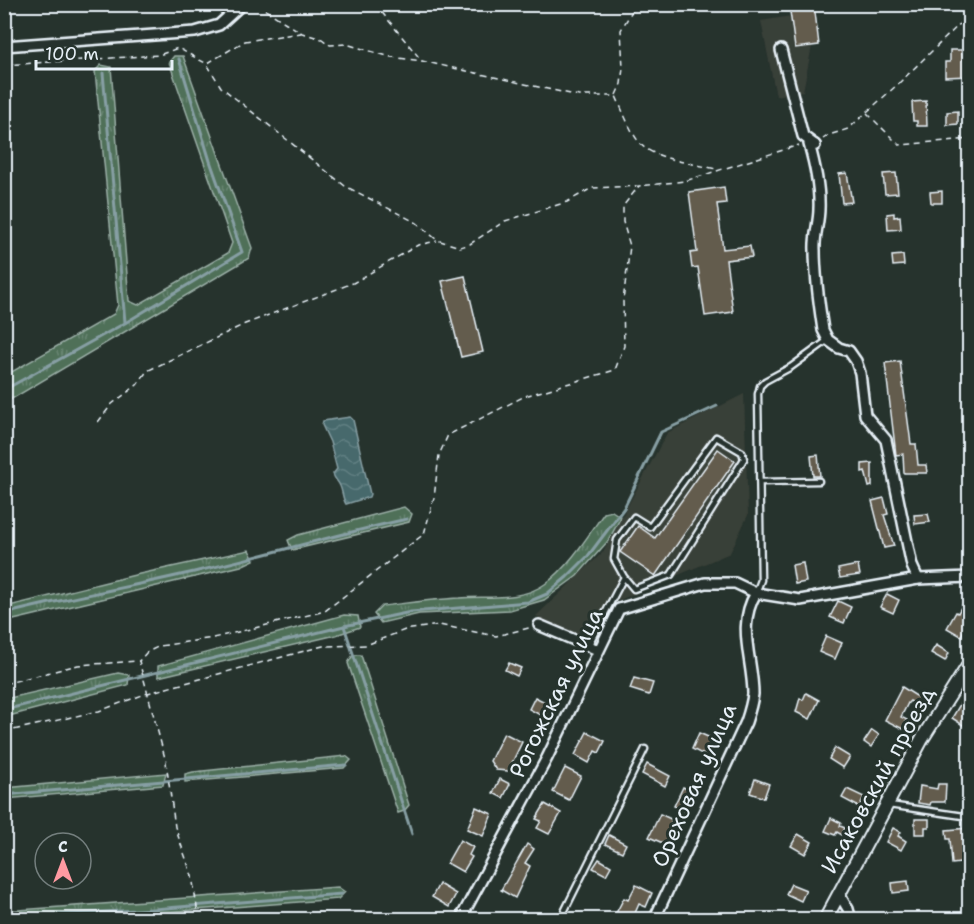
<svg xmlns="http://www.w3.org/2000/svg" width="974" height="924" font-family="'Shantell Sans',sans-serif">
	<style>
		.built { fill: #393f37 }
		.grass { fill: url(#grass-tufts); stroke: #9cb0a8; stroke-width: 1.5 }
		.water { fill: url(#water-waves); stroke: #879fa4; stroke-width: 1.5 }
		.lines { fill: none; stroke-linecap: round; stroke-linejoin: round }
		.stream { stroke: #879fa4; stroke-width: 3 }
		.building { fill: #645c4d; stroke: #e8f1f8; stroke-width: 1.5 }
		.service-casing { stroke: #e8f1f8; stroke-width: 9 }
		.minor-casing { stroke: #e8f1f8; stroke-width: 14 }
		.tertiary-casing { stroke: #e8f1f8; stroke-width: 16 }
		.path { stroke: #e8f1f8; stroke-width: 1.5; stroke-dasharray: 6 4.5; stroke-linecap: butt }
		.service { stroke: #26332d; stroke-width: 4.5 }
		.minor { stroke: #26332d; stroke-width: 9 }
		.tertiary { stroke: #26332d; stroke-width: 12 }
		.labels { text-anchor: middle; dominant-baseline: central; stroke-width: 6; stroke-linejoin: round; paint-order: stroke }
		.street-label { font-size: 22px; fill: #e8f1f8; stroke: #26332d }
	</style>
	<defs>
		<pattern id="grass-tufts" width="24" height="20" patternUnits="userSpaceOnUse" patternTransform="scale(1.5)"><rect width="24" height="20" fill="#4f7059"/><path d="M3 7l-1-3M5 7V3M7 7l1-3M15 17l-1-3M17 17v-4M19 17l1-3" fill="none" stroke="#688572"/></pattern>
		<pattern id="water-waves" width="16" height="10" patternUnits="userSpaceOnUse" patternTransform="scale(1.5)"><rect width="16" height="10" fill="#46696c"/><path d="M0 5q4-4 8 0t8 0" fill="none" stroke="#617f82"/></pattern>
	</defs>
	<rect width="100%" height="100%" fill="#26332d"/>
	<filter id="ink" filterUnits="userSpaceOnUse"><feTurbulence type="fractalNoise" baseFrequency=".0167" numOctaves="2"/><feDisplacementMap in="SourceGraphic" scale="12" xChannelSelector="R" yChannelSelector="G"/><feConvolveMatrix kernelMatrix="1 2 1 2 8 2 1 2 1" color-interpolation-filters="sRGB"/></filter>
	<g filter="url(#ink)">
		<g class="built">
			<path d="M791,16L795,48L812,46L803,91L776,96L761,21Z"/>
			<path d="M744,394L748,515L730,553L615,602L593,643L536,616L603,552L667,433Z"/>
		</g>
		<g class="grass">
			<path d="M174,56H183L252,248L249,258L5,403V370L10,373L114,314L118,305L95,71L101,65L111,67L129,301L138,305L228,253L232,243L169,62Z"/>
			<path d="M404,507L412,514L409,522L292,550L288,540L298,535Z"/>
			<path d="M612,511L621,517L608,541L577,576L544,600L510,610L419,614L381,623L374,614L382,606C408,603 434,599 460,598C488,596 522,601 545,584C568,568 588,536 604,513Z"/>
			<path d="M249,550L254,560L241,566L5,622V607L135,575Z"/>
			<path d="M344,615L358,616L360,627L336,635L158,677V666Z"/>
			<path d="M353,655H361L409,805L404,811L398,813L348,663Z"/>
			<path d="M118,673L129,675L128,685L5,717V699Z"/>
			<path d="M346,756L351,760L344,768L185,782V774L193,772Z"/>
			<path d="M166,773L163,785L5,799V788Z"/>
			<path d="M338,887L345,892L338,899L76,919H5V911Z"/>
		</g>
		<path class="water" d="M350,417L353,420L370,494L369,497L346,504C342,498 343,492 340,486C338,481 335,480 333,474L337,469L330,442L322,425L323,421Z"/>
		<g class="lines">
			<g class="stream">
				<path d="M103,73L125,322"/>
				<path d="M4,390L125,323L242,252L210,161L179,59"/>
				<path d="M4,614C70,597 136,586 202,570C270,554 338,534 407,519"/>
				<path d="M344,626L412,834"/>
				<path d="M4,710L344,626L411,612L528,602L547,594L567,577L588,556L624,508L661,432L717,406"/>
				<path d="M4,795L346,765"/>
				<path d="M4,918L154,909L342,894"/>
			</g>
		</g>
		<g class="building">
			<path d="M789,4H814L819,45L795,48Z"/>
			<path d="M950,50H962L963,60H969V76L945,77V62H950Z"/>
			<path d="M926,101L927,126H917V121H913L912,102Z"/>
			<path d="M958,111V124L947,125V112Z"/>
			<path d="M847,173L852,202L842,203L839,174Z"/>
			<path d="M896,173L898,193L885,194L883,174Z"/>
			<path d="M724,187L726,203L717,204L723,249L750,246L752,257L726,260L733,312L705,316L698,267L692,268L690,253L697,252L689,192Z"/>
			<path d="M942,191V203H931L930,192Z"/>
			<path d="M894,213V217L900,216L901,229L888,230L887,214Z"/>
			<path d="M903,255L904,265L893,266L892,256Z"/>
			<path d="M465,276L483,352L461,357L442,281Z"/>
			<path d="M900,361L911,444H916L918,465H926L927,473H904L903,454L896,455L885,363Z"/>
			<path d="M718,449L735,461L655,576L620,552L638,526L655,538Z"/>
			<path d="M818,455L820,476H813L811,456Z"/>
			<path d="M872,463V486L869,487L865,471L862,472V464Z"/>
			<path d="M884,498L888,514L884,515L894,546L884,548L872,501Z"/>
			<path d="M928,514L930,522L915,524L914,515Z"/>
			<path d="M803,563L806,582L795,584L792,565Z"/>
			<path d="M858,565L860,575L840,578L838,569Z"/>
			<path d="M969,592V620L961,636L947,628L956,612L958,613Z"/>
			<path d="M887,594L899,600L893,613L880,607Z"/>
			<path d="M838,601L851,607L844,623L830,617Z"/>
			<path d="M826,636L842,643L835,659L819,652Z"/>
			<path d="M936,645L949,653L945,661L931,653Z"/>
			<path d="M509,663L521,668L517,676L505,670Z"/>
			<path d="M634,678L653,683L649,695L630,689Z"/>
			<path d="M902,687L921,699L917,705L910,701L908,703L901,717L907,720L903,729L885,720Z"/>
			<path d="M969,689V729L952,718Z"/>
			<path d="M806,693L819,700L810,719L796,712L800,698L803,700Z"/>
			<path d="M535,697L551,705L544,717L529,709Z"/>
			<path d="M872,730L879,735L871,747L864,742Z"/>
			<path d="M587,732L605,741L599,753L595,751L589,763L575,755Z"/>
			<path d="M504,733L522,742L508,771L496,770L490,761Z"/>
			<path d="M699,733L715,740L708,757L692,749Z"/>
			<path d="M835,748L850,757L843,768L829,759Z"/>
			<path d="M647,764L670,776L665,786L642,774Z"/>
			<path d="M565,768L581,776L569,800L553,792Z"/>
			<path d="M500,779L510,784L503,798L493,793Z"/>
			<path d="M755,779L769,784L764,798L750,793Z"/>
			<path d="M938,784H946L945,802H931L930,805L918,803L920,786L937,789Z"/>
			<path d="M683,787L695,793L686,812L674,806Z"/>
			<path d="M847,789L864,797L859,807L842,798Z"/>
			<path d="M545,804L561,813L549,834L537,828L541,821L536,819Z"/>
			<path d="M476,807L492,814L483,836L467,829Z"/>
			<path d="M660,814L673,820L670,824L674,826L665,844L649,837Z"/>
			<path d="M831,818L841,823L840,826L845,828L842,835L837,832L835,835L825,831Z"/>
			<path d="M915,819H929V827H925V834H915Z"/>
			<path d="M893,828L901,832L898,836L906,841L901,850L886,842Z"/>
			<path d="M969,828V862L952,864L950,839H947L946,830Z"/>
			<path d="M798,834L812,842L805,854L791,846Z"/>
			<path d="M609,835L626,844L622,852L605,844Z"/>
			<path d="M460,840L473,847L469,855L472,857L463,872L447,863Z"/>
			<path d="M527,844L534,849L525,863L530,866L515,898L501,890Z"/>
			<path d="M599,859L611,866L606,875L593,868Z"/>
			<path d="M908,881L909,891L893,893L892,883Z"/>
			<path d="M439,884L456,894L449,907L432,897Z"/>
			<path d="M791,884L806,890L801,901L786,894Z"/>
			<path d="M636,885L652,893L646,907L639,904L632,920H623L615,915L624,898L628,900Z"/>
		</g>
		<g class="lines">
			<defs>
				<g id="service">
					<path d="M760,482L819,481"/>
					<path d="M756,593L761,580L758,394L760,386L765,381L791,367L828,340"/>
					<path d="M588,646L624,577L614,559L617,540L634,517L650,527L716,437L742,452L744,459L671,575L634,589L624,577"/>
					<path d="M889,805L970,817"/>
					<path d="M560,920L645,749"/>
				</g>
				<g id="minor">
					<path d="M4,46L195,32L219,25L242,4"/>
					<path d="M781,50L803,136L815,145"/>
					<path d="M815,145L809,144C815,165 820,187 819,209C819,222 814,236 815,250C815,277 819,304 823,330L828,340L839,348L849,351L856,361L860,373L865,415L886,440L912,566L918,579"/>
					<path d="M539,625L598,650"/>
					<path d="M839,894L848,909L851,920"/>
					<path d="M460,920L547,758L619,609L705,583H735L756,593L800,600L918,579L970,577"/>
					<path d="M654,920L746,722C749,713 752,704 753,694C753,659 736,626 756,593"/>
				</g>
				<path id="tertiary" d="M825,920L922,739L970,663"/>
			</defs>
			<use href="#service" class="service-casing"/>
			<use href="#minor" class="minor-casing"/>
			<use href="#tertiary" class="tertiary-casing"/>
			<g class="path">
				<path d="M256,4L302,33L322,39L330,45L346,44L391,57L422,61L579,96H616C622,109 633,140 645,148C662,160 696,164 716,169"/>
				<path d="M375,4L422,61"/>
				<path d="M208,63L245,41L301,33"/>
				<path d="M4,65L159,55L178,48L207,64L221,87L345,186L417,223L437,240L460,247L470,244L505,221L567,202L592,188L639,186L685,181L799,145"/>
				<path d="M616,95L621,84L623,68L621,30L636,4"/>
				<path d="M867,113L899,145L970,139"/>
				<path d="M823,139L829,135L848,129L897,85L970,14"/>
				<path d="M98,422L112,404L137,385L147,371L245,324L353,283L418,245L437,241"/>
				<path d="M4,684L78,665L139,661"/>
				<path d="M4,732L99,711L148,693L323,646L366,645L405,630L439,625L496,636L529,628"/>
				<path d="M199,920L192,876L175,827L166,762L139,661L147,652L160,646L213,638L325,611L424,534L434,498L439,455L448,435L525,396L615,370L624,346L623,301L630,246L623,222V206L639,186"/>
			</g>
			<use href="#service" class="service"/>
			<use href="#minor" class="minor"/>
			<use href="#tertiary" class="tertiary"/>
		</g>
	</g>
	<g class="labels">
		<g class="street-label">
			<text transform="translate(556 693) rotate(-64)">Рогожская улица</text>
			<text transform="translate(878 780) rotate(-61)">Исаковский проезд</text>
			<text transform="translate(694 785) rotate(-66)">Ореховая улица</text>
		</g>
	</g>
	<rect width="974" height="924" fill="none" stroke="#26332d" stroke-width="24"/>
	<rect x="12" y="12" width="950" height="900" fill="none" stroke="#e8f1f8" stroke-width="2" filter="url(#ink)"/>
	<g transform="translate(63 861)"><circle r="28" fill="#26332d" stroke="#747f7e" stroke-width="1.5"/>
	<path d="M0-4.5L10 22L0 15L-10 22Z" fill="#ff9aa2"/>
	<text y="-9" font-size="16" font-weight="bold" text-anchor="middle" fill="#e8f1f8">С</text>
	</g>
	<path d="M36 60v9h136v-9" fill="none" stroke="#e8f1f8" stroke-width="3"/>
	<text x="45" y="60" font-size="18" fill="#e8f1f8" stroke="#26332d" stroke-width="4.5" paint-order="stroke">100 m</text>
</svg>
